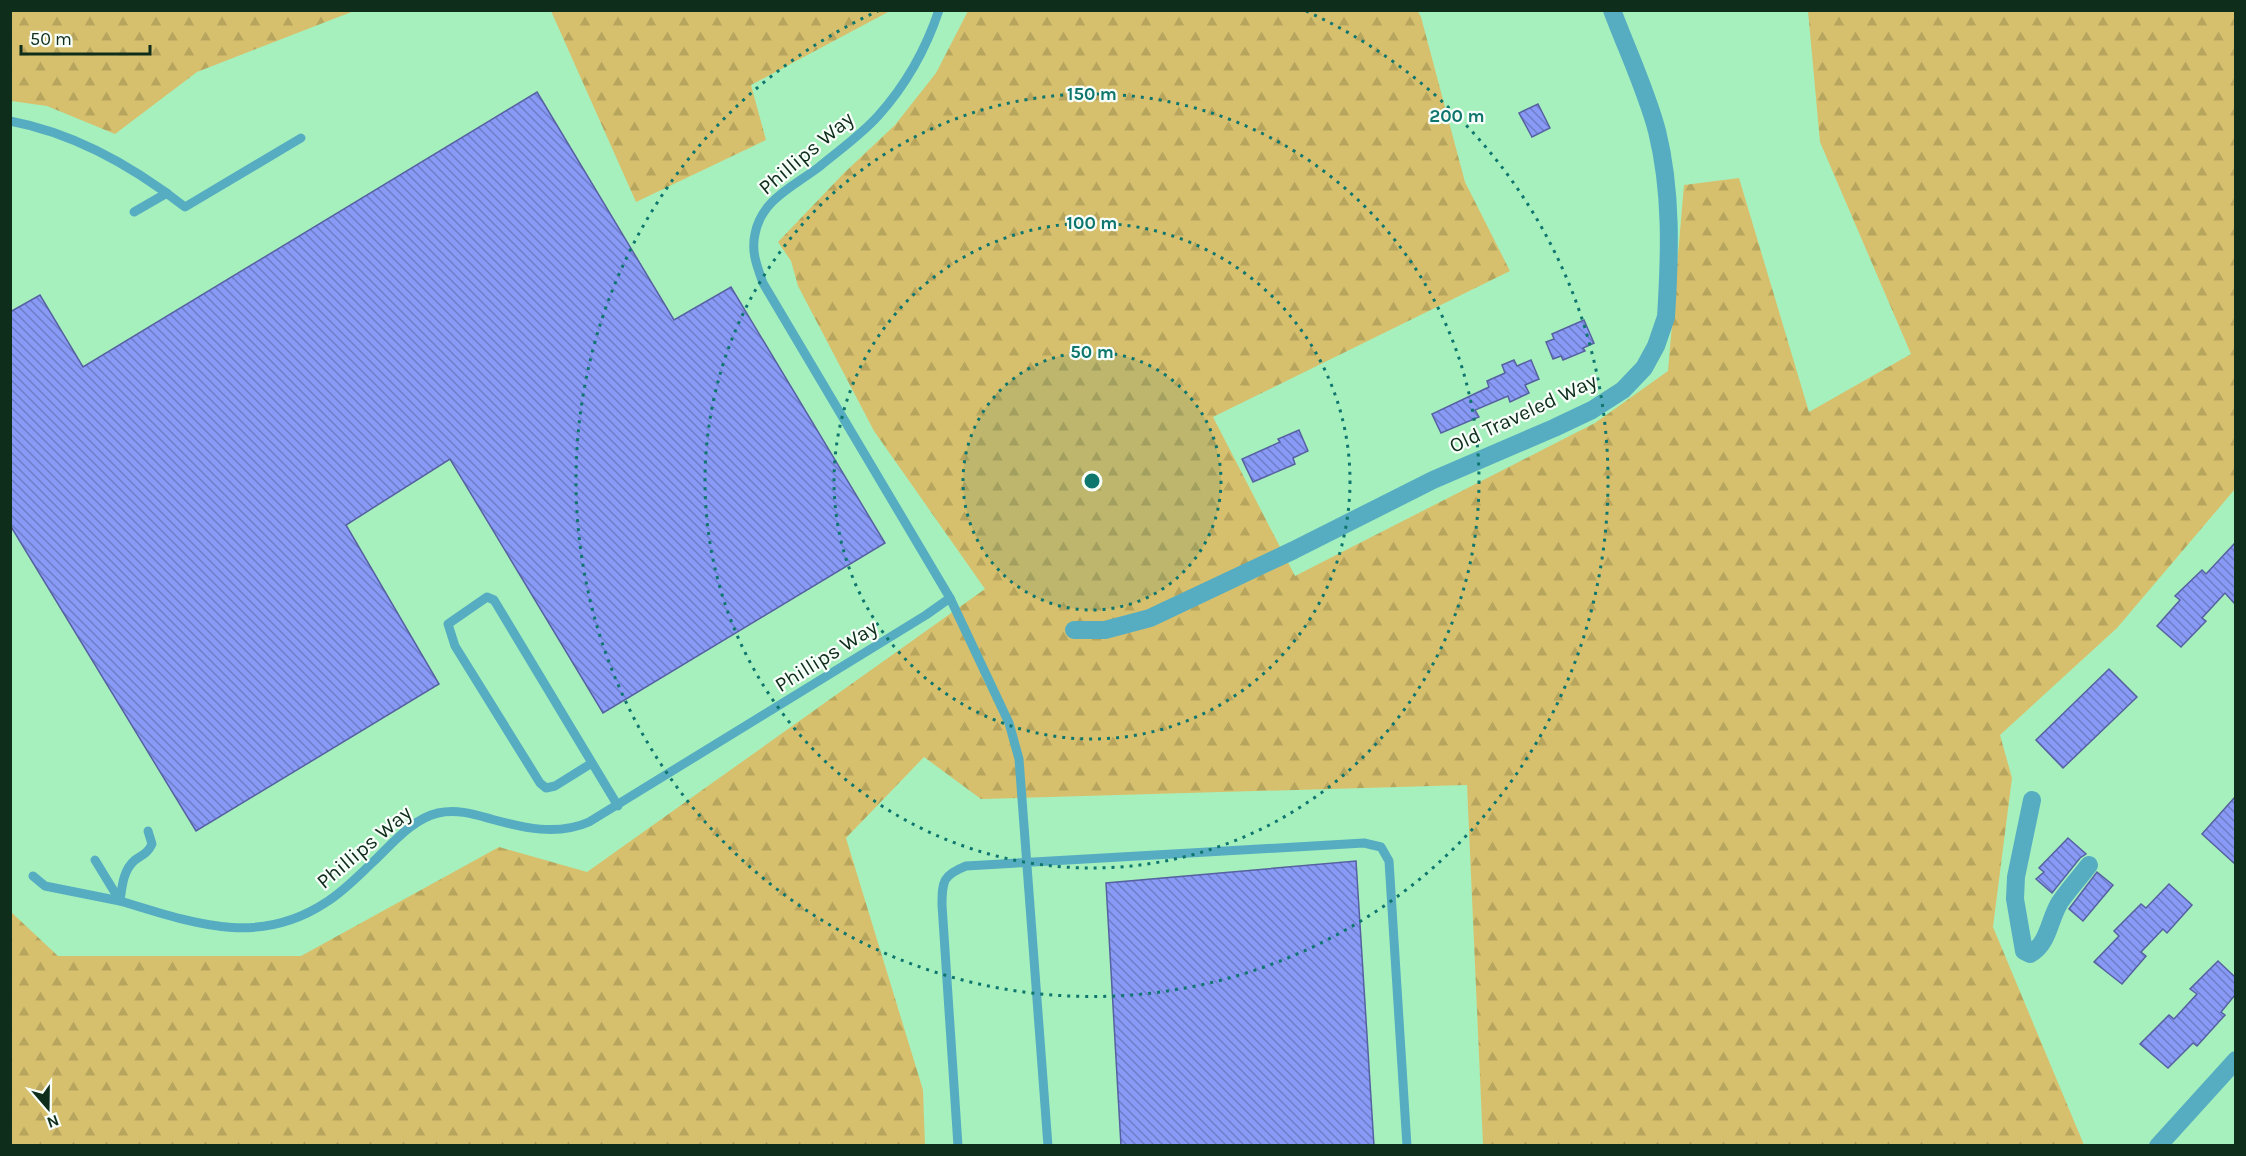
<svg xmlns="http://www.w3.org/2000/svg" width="2246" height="1156" font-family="Karla,sans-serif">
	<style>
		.forest { fill: url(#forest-firs) }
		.building { fill: url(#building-back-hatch); stroke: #5661a0; stroke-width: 1.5 }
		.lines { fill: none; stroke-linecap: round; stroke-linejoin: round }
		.lane { stroke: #56adc1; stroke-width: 9 }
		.street { stroke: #56adc1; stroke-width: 18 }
		.ring { fill: none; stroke: #0f766e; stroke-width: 3; stroke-dasharray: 3 6 }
		.labels { text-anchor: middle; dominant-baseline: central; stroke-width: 4.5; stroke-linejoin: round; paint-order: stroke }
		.street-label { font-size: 21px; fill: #0f2d1b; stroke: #f8fffa }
		.centre { fill: #0f766e; stroke: #f8fffa; stroke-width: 3 }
		.ring-label { font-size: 18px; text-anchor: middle; font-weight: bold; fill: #0f766e; stroke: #f8fffa; stroke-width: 4.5; stroke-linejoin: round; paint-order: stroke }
	</style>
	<defs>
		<pattern id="forest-firs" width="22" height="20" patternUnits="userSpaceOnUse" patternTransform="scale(1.5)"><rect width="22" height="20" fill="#d7c06d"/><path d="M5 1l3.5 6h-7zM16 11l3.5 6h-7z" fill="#b7a55e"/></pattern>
		<pattern id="building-back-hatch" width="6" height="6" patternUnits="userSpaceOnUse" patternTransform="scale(1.5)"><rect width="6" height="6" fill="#8899f6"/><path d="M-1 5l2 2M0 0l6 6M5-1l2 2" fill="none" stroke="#6e7dc6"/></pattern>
	</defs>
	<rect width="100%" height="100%" fill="#a6f0be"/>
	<g class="forest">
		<path d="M11,10H354V11L197,72L115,134L47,106L11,101Z"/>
		<path d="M887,10L888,12L751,85L766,140L636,202L551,11Z"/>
		<path d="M1417,10L1421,17L1465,182L1510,271L1213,417L1295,576L1595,423L1668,371L1684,185L1739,178L1809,412L1911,354L1820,142L1808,11H2235V489L2117,628L2000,735L2012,778L1993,927L2084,1145H1483L1467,785L981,799L924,757L846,838L923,1090L925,1145H11L10,911L58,956H301L499,847L587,872L985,589L874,431L798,286L791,261L778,242L844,173L895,125L936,73L968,11Z"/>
	</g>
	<g class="building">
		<path d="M537,92L674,320L731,287L885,543L603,713L450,459L346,525L439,684L196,831L10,525V312L40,295L83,367Z"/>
		<path d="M1538,104L1550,128L1532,137L1519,113Z"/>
		<path d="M1584,320L1594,343L1583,348L1585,351L1563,360L1561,356L1553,359L1546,342L1554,339L1552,334Z"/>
		<path d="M1514,360L1517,366L1531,360L1539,379L1525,385L1529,393L1510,402L1508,396L1475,410L1479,417L1441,433L1432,414L1489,387L1487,381L1505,373L1502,365Z"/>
		<path d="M1299,430L1308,451L1293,458L1295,464L1253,482L1242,459L1280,442L1278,439Z"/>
		<path d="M2235,543V604L2225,593L2202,618L2206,621L2181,647L2157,626L2180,600L2175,596L2202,570L2206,574Z"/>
		<path d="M2109,669L2137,697L2063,768L2036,740Z"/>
		<path d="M2235,797V864L2202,834Z"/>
		<path d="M2068,838L2086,854L2080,858L2052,893L2036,879L2044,872L2039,868Z"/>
		<path d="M1356,861L1374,1146H1121L1106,883Z"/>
		<path d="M2097,872L2113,885L2083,921L2069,909Z"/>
		<path d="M2169,884L2192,905L2167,933L2163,929L2141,952L2146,956L2122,984L2094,962L2119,936L2114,931L2141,904L2146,908Z"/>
		<path d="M2218,961L2235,977V995L2221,1012L2225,1015L2197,1046L2193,1043L2168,1068L2140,1044L2169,1015L2174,1019L2197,994L2190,989Z"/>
	</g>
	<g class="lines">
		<g class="lane">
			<path d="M10,121C74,133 134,167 185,207L301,138"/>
			<path d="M134,212L167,193"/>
			<path d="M950,598L1009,723L1019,759L1048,1146"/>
			<path d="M592,763L555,786L546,788L540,783L455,646L448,624L487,597L494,600L618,806"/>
			<path d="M95,860L120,901C191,922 256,948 325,903C343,892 358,876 373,862C392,844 412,819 438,813C457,809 473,814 491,819C524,828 557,836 589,822L926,615L950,598L763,283C757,266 751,252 755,234C761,200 794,186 819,167C838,151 861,135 878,116C905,86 926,49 939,10"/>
			<path d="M33,876L45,886L120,901C122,887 123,870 135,860C142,855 148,853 152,844L148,831"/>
			<path d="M958,1146L942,905C942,881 943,875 966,866L1364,843L1381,847L1389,861L1407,1146"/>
		</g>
		<g class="street">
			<path d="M1074,630H1105L1150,618L1294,550L1433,480L1554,428L1592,410L1623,390L1644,368L1656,346L1666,317C1670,254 1672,192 1657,131C1646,90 1627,50 1612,10"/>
			<path d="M2032,800L2016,877L2015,899L2024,951L2030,954C2049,944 2049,919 2060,902C2069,889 2080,877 2089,865"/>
			<path d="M2158,1146L2236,1060"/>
		</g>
	</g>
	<circle cx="1092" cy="481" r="129" fill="#0f766e" fill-opacity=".12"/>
	<g class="ring">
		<circle cx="1092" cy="481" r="129"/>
		<circle cx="1092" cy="481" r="258"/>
		<circle cx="1092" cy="481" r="387"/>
		<path d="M1306 11A516 516 0 1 1 878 11"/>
	</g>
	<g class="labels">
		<g class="street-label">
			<text transform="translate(806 153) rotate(-40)">Phillips Way</text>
			<text transform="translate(1523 413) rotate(-25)">Old Traveled Way</text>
			<text transform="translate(826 656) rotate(-32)">Phillips Way</text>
			<text transform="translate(364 847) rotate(-40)">Phillips Way</text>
		</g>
	</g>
	<circle cx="1092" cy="481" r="9" class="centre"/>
	<g class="ring-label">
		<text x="1092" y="100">150 m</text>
		<text x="1457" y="122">200 m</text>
		<text x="1092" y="229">100 m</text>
		<text x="1092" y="358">50 m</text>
	</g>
	<rect width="2246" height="1156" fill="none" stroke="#0f2d1b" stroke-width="24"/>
	<g transform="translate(48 1108) rotate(160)" stroke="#f8fffa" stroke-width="4.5" paint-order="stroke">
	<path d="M0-4.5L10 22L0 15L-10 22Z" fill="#0f2d1b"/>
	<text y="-9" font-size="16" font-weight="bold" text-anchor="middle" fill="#0f2d1b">N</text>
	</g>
	<path d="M21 45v9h129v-9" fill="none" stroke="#0f2d1b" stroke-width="3"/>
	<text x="30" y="45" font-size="18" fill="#0f2d1b" stroke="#f8fffa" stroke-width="4.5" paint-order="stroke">50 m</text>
</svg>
